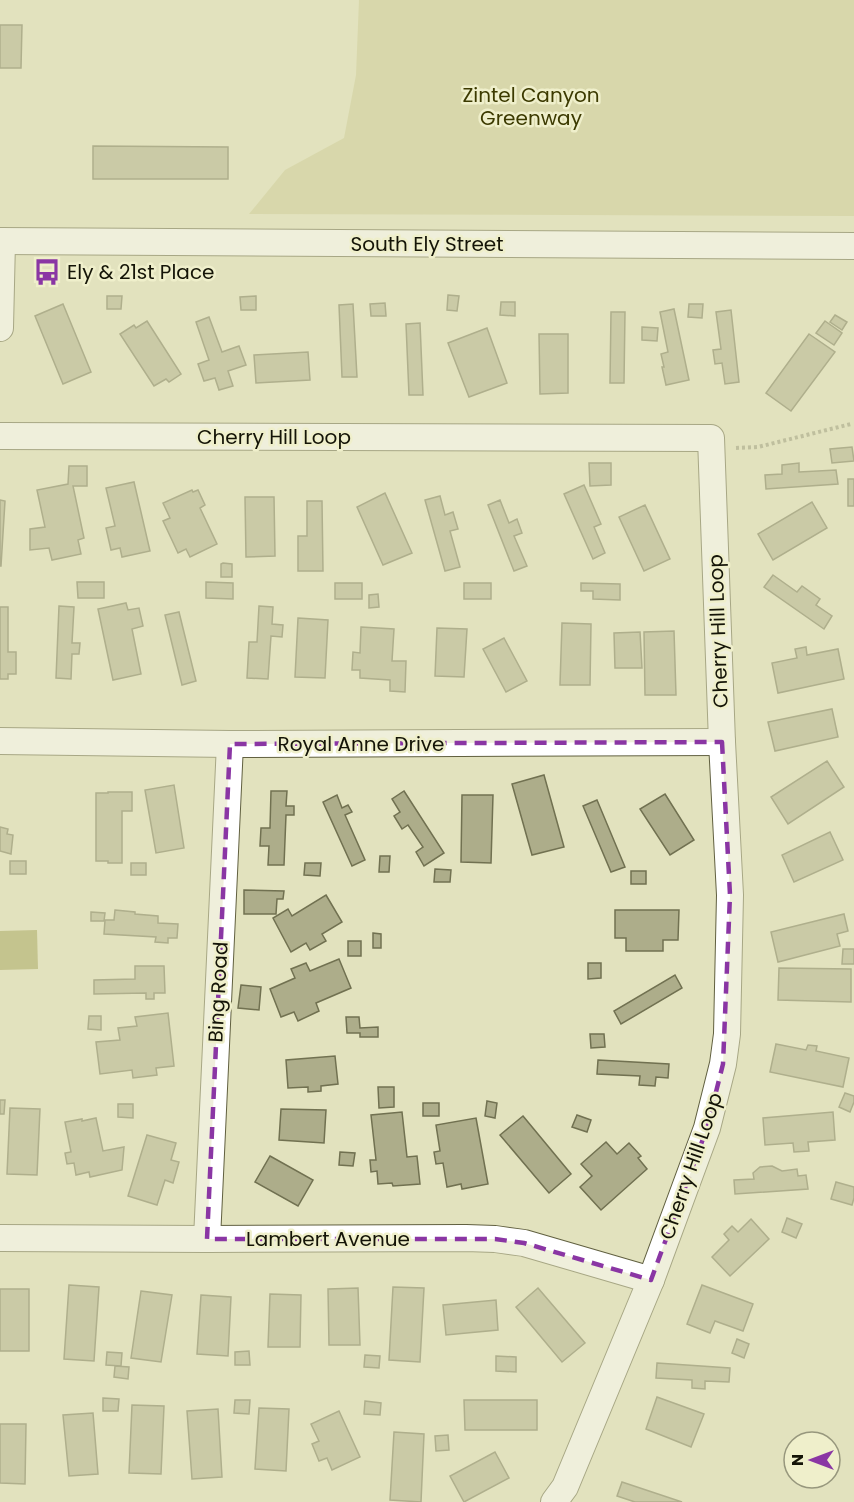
<svg xmlns="http://www.w3.org/2000/svg" width="854" height="1502" font-family="Poppins,sans-serif">
	<style>
		.green { fill: #cccb95 }
		.water { fill: #a19f56 }
		.building { fill: #adad8a; stroke: #717151; stroke-width: 1.5 }
		.lines { fill: none; stroke-linecap: round; stroke-linejoin: round }
		.minor-casing { stroke: #616040; stroke-width: 28 }
		.path { stroke: #959579; stroke-width: 4; stroke-dasharray: 3 3; stroke-linecap: butt }
		.minor { stroke: #fff; stroke-width: 26 }
		.marked { fill: none; stroke: #8a36a4; stroke-width: 4.5; stroke-dasharray: 12 8; stroke-linejoin: round }
		.labels { text-anchor: middle; dominant-baseline: central; stroke-width: 5; stroke-linejoin: round; paint-order: stroke }
		.park-label { font-size: 20px; fill: #3c3a00; stroke: #efefcb }
		.street-label { font-size: 20px; fill: #141407; stroke: #efefcb }
		.poi-label { font-size: 20px; fill: #141407; stroke: #efefcb; text-anchor: start }
	</style>
	<rect width="100%" height="100%" fill="#e2e2be"/>
	<path class="green" d="M359,0H854V216L249,214L285,170L344,138L356,75Z"/>
	<path class="water" d="M37,930L38,969L0,970V931Z"/>
	<g class="building">
		<path d="M0,25H22L21,68H0Z"/>
		<path d="M93,146L228,147V179H93Z"/>
		<path d="M448,295L459,296L457,311L447,310Z"/>
		<path d="M107,296H122L121,309H107Z"/>
		<path d="M256,296V310H241L240,297Z"/>
		<path d="M501,302H515V316L500,315Z"/>
		<path d="M385,303L386,316H371L370,304Z"/>
		<path d="M63,304L91,372L63,384L35,316Z"/>
		<path d="M353,304L357,377H342L339,305Z"/>
		<path d="M689,304H703L702,318L688,317Z"/>
		<path d="M674,309L689,380L666,385L662,367H664L661,354L668,352L660,312Z"/>
		<path d="M731,310L739,382L725,384L722,363L715,364L713,350L721,349L716,312Z"/>
		<path d="M611,312H625L624,383H610Z"/>
		<path d="M835,315L847,322L842,330L830,322Z"/>
		<path d="M209,317L222,352L239,346L246,365L228,371L233,386L219,390L215,378L204,381L198,364L209,360L196,322Z"/>
		<path d="M147,321L181,374L169,382L166,379L154,386L120,334L134,325L136,328Z"/>
		<path d="M825,321L842,333L834,345L816,333Z"/>
		<path d="M420,323L423,395H409L406,324Z"/>
		<path d="M642,327L658,328L657,341L642,340Z"/>
		<path d="M487,328L507,383L469,397L448,343Z"/>
		<path d="M539,334H568V393L540,394Z"/>
		<path d="M809,334L835,352L791,411L766,393Z"/>
		<path d="M308,352L310,380L256,383L254,355Z"/>
		<path d="M852,447L854,461L832,463L830,449Z"/>
		<path d="M589,463H611V485L590,486Z"/>
		<path d="M799,463V472L836,470L838,484L766,489L765,475L782,474V465Z"/>
		<path d="M69,466H87V486H73L84,538L78,540L81,554L52,560L49,548L30,550V529L45,527L37,490L68,484Z"/>
		<rect x="848" y="479" width="6" height="27"/>
		<path d="M134,482L150,551L122,557L120,548L111,550L106,528L115,526L106,488Z"/>
		<path d="M584,485L601,524L594,527L605,553L593,559L564,494Z"/>
		<path d="M192,490L193,492L198,490L205,505L200,508L217,544L190,557L186,549L178,553L163,521L170,518L163,503Z"/>
		<path d="M385,493L412,553L383,565L357,507Z"/>
		<path d="M440,496L445,515L453,512L458,529L450,531L460,567L445,571L425,500Z"/>
		<path d="M245,497H274L275,556L246,557Z"/>
		<path d="M0,500L5,501L1,566H0Z"/>
		<path d="M500,500L509,523L517,519L522,533L514,536L527,566L514,571L488,505Z"/>
		<path d="M307,501H322L323,571H298V536H307Z"/>
		<path d="M812,502L827,528L773,560L758,534Z"/>
		<path d="M645,505L670,559L644,571L619,517Z"/>
		<path d="M223,563L232,564V577H221V564Z"/>
		<path d="M773,575L797,592L802,586L820,599L816,605L832,616L824,629L764,587Z"/>
		<path d="M77,582H104V598H78Z"/>
		<path d="M206,582L233,583V599L206,598Z"/>
		<rect x="335" y="583" width="27" height="16"/>
		<rect x="464" y="583" width="27" height="16"/>
		<path d="M581,583L620,584V600L593,599V591H581Z"/>
		<path d="M378,594L379,607L369,608V595Z"/>
		<path d="M126,603L128,610L139,608L143,626L132,629L141,674L113,680L98,609Z"/>
		<path d="M59,606L74,607L72,643H80L79,654H72L71,679L56,678Z"/>
		<path d="M259,606L273,607L272,624L283,625L282,637L271,636L268,679L247,678L249,642H257Z"/>
		<path d="M0,607H8V652H16V674H8V679H0Z"/>
		<path d="M179,612L196,681L182,685L165,615Z"/>
		<path d="M298,618L328,620L325,678L295,677Z"/>
		<path d="M562,623L591,624L590,685H560Z"/>
		<path d="M361,627L394,629L392,661H406L405,692L390,691V680L360,678V670H352L353,652L360,653Z"/>
		<path d="M437,628L467,629L464,677L435,676Z"/>
		<path d="M674,631L676,695H645L644,632Z"/>
		<path d="M640,632L642,668H615L614,633Z"/>
		<path d="M504,638L527,681L506,692L483,649Z"/>
		<path d="M806,647L807,655L838,649L844,679L778,693L772,663L797,658L795,649Z"/>
		<path d="M832,709L838,737L775,751L768,722Z"/>
		<path d="M827,761L844,787L788,824L771,797Z"/>
		<path d="M544,775L564,847L532,855L512,784Z"/>
		<path d="M174,785L184,848L156,853L145,790Z"/>
		<path d="M271,791H287L286,806H294V815H286L284,865H268L269,846H260L261,828H270Z"/>
		<path d="M404,791L444,853L424,866L416,852L423,847L408,825L402,829L394,816L400,812L392,799Z"/>
		<path d="M108,792H132V811H122V863H108V861H96V793H108Z"/>
		<path d="M665,794L694,840L670,855L640,809Z"/>
		<path d="M337,795L342,808L348,805L352,812L345,815L365,860L352,866L323,802Z"/>
		<path d="M462,795H493L491,863L461,862Z"/>
		<path d="M597,800L625,867L611,872L583,806Z"/>
		<path d="M0,827L8,829L7,834L13,835L11,854L0,851Z"/>
		<path d="M830,832L843,860L794,882L782,855Z"/>
		<path d="M380,856H390L389,872H379Z"/>
		<rect x="10" y="861" width="16" height="13"/>
		<rect x="131" y="863" width="15" height="12"/>
		<path d="M305,863H321L320,876L304,875Z"/>
		<path d="M435,869L451,870L450,882H434Z"/>
		<rect x="631" y="871" width="15" height="13"/>
		<path d="M244,890L284,891L283,899H277L276,914H244Z"/>
		<path d="M326,895L342,922L322,934L326,941L310,950L306,943L291,952L273,918L288,909L292,916Z"/>
		<path d="M115,910L135,912V914L158,916V923L178,924L177,938H168V943L155,942L156,937L104,934L105,920H114Z"/>
		<path d="M615,910H679L678,940H663V951H626V938H615Z"/>
		<path d="M91,912L105,913L104,921H91Z"/>
		<path d="M844,914L848,931L837,934L840,946L778,962L771,932Z"/>
		<path d="M373,933L381,934V948H373Z"/>
		<rect x="348" y="941" width="13" height="15"/>
		<path d="M843,949H854V964H842Z"/>
		<path d="M339,959L351,988L316,1003L319,1011L298,1021L294,1012L281,1017L270,989L295,978L291,969L306,963L310,971Z"/>
		<path d="M588,963H601V978L588,979Z"/>
		<path d="M135,966H164L165,993H154V999H146V993L94,994V980L135,979Z"/>
		<path d="M779,968L851,969V1002L778,1000Z"/>
		<path d="M675,975L682,988L621,1024L614,1011Z"/>
		<path d="M241,985L261,987L259,1010L238,1008Z"/>
		<path d="M168,1013L174,1066L156,1068L157,1075L133,1078L132,1070L100,1074L96,1042L120,1040L118,1028L137,1026L135,1017Z"/>
		<path d="M89,1016H101V1030L88,1029Z"/>
		<path d="M346,1017H359L360,1028L378,1027V1037H360V1033H347Z"/>
		<path d="M590,1034H604L605,1047L591,1048Z"/>
		<path d="M776,1044L806,1050L808,1045L817,1046L816,1051L849,1058L843,1087L770,1072Z"/>
		<path d="M335,1056L338,1084L321,1086V1091L308,1092V1087L288,1088L286,1060Z"/>
		<path d="M598,1060L669,1064L668,1078L656,1077L655,1086L639,1085L640,1076L597,1074Z"/>
		<path d="M378,1087H394V1107L379,1108Z"/>
		<path d="M845,1093L854,1096V1102L850,1112L839,1107Z"/>
		<path d="M0,1100H5L4,1114H0Z"/>
		<path d="M487,1101L497,1103L495,1118L485,1116Z"/>
		<rect x="423" y="1103" width="16" height="13"/>
		<path d="M118,1104H133V1118L118,1117Z"/>
		<path d="M10,1108L40,1109L37,1175L7,1174Z"/>
		<path d="M281,1109L326,1110L324,1143L279,1140Z"/>
		<path d="M402,1112L407,1157L417,1156L420,1184L393,1186L392,1183L378,1184L377,1171L371,1172L370,1160H376L371,1115Z"/>
		<path d="M833,1112L835,1140L808,1142L809,1151L794,1152L793,1143L765,1145L763,1118Z"/>
		<path d="M577,1115L591,1120L587,1132L572,1127Z"/>
		<path d="M523,1116L571,1174L549,1193L500,1135Z"/>
		<path d="M96,1118L103,1151L124,1147L122,1170L90,1177L89,1172L76,1175L74,1163L67,1164L65,1153L71,1152L65,1122L82,1119V1121Z"/>
		<path d="M476,1118L488,1184L462,1189L461,1184L447,1187L443,1163L436,1164L434,1152L440,1151L436,1125Z"/>
		<path d="M147,1135L176,1143L171,1160L179,1162L173,1183L165,1180L157,1205L128,1196Z"/>
		<path d="M606,1142L617,1154L629,1143L641,1156L638,1158L647,1169L601,1210L580,1187L592,1176L581,1164Z"/>
		<path d="M340,1152L355,1153L353,1166L339,1165Z"/>
		<path d="M270,1156L313,1180L298,1206L255,1182Z"/>
		<path d="M772,1166L782,1171L797,1169L798,1176L806,1175L808,1189L735,1194L734,1180L754,1179L753,1173L760,1167Z"/>
		<path d="M836,1182L854,1187V1198L852,1205L831,1199Z"/>
		<path d="M787,1218L802,1224L796,1238L782,1232Z"/>
		<path d="M751,1219L769,1239L730,1276L712,1257L729,1240L724,1234L732,1226L738,1232Z"/>
		<path d="M69,1285L99,1287L94,1361L64,1359Z"/>
		<path d="M702,1285L753,1304L743,1331L715,1321L710,1333L687,1324Z"/>
		<path d="M393,1287L424,1288L420,1362L389,1360Z"/>
		<path d="M358,1288L360,1345H329L328,1289Z"/>
		<path d="M538,1288L585,1343L562,1362L516,1307Z"/>
		<rect x="0" y="1289" width="29" height="62"/>
		<path d="M141,1291L172,1295L161,1362L131,1358Z"/>
		<path d="M270,1294L301,1295L300,1347H268Z"/>
		<path d="M201,1295L231,1297L228,1356L197,1354Z"/>
		<path d="M496,1300L498,1330L446,1335L443,1305Z"/>
		<path d="M737,1339L749,1344L744,1358L732,1353Z"/>
		<path d="M249,1351L250,1365H235V1352Z"/>
		<path d="M107,1352L122,1353L121,1366L106,1365Z"/>
		<path d="M365,1355L380,1356L379,1368L364,1367Z"/>
		<path d="M496,1356L516,1357V1372L496,1371Z"/>
		<path d="M657,1363L730,1368L729,1382L705,1381V1389L692,1388V1380L656,1378Z"/>
		<path d="M115,1366L129,1367L128,1379L114,1377Z"/>
		<path d="M657,1397L704,1414L691,1447L646,1429Z"/>
		<path d="M103,1398L119,1399L118,1411H103Z"/>
		<path d="M235,1400H250L249,1414L234,1413Z"/>
		<path d="M464,1400H537V1430H465Z"/>
		<path d="M365,1401L381,1403L380,1415L364,1414Z"/>
		<path d="M132,1405L164,1406L161,1474L129,1473Z"/>
		<path d="M259,1408L289,1409L286,1471L255,1469Z"/>
		<path d="M218,1409L222,1477L192,1479L187,1411Z"/>
		<path d="M339,1411L360,1457L332,1470L327,1458L319,1461L312,1444L319,1441L311,1424Z"/>
		<path d="M93,1413L98,1474L69,1476L63,1415Z"/>
		<path d="M0,1424H26L25,1484L0,1483Z"/>
		<path d="M394,1432L424,1434L421,1502L390,1500Z"/>
		<path d="M448,1435L449,1450L436,1451L435,1436Z"/>
		<path d="M495,1452L509,1478L464,1502L450,1476Z"/>
		<path d="M622,1482L682,1502H635L617,1496Z"/>
	</g>
	<g class="lines">
		<defs>
			<g id="minor">
				<path d="M0,241L854,246"/>
				<path d="M0,328L2,241"/>
				<path d="M0,436L711,438L722,742L730,895L727,1034L723,1064L707,1128L651,1280L565,1487L554,1502"/>
				<path d="M0,741L230,744L722,742"/>
				<path d="M0,1238L207,1239L466,1238L495,1239L524,1243L651,1280"/>
				<path d="M207,1239L230,744"/>
			</g>
		</defs>
		<use href="#minor" class="minor-casing"/>
		<path class="path" d="M736,448L758,447L851,424"/>
		<use href="#minor" class="minor"/>
	</g>
	<path d="M0 0H854V1502H0ZM722,742L730,895L723,1064L707,1128L651,1280L524,1243L495,1239H207L230,744Z" fill="#e2e2be" fill-opacity=".55" fill-rule="evenodd"/>
	<path class="marked" d="M722,742L730,895L723,1064L707,1128L651,1280L524,1243L495,1239H207L230,744Z"/>
	<defs>
		<symbol id="bus-bare" viewBox="-9 -9 18 18"><path d="M-5-6H5V4H4V6H2V4H-2V6H-4V4H-5ZM-3.5-4V0h7V-4ZM-3.5 1.2v1.5H-2V1.2ZM2 1.2v1.5H3.5V1.2Z" fill="#8a36a4" stroke="#efefcb" stroke-width="2.5" paint-order="stroke"/></symbol>
	</defs>
	<g fill-rule="evenodd">
		<use href="#bus-bare" x="28" y="253" width="38" height="38"/>
	</g>
	<g class="labels">
		<g class="park-label">
			<text x="531" y="95">Zintel Canyon<tspan x="531" dy="23">Greenway</tspan></text>
		</g>
		<g class="street-label">
			<text x="427" y="244">South Ely Street</text>
			<text x="274" y="437">Cherry Hill Loop</text>
			<text transform="translate(718 631) rotate(-92)">Cherry Hill Loop</text>
			<text x="361" y="744">Royal Anne Drive</text>
			<text transform="translate(218 992) rotate(-87)">Bing Road</text>
			<text transform="translate(691 1166) rotate(-71)">Cherry Hill Loop</text>
			<text x="328" y="1239">Lambert Avenue</text>
		</g>
		<g class="poi-label">
			<text x="67" y="272">Ely &amp; 21st Place</text>
		</g>
	</g>
	<g transform="translate(812 1460) rotate(270)"><circle r="28" fill="#efefcb" stroke="#97977d" stroke-width="1.5"/>
	<path d="M0-4.5L10 22L0 15L-10 22Z" fill="#8a36a4"/>
	<text y="-9" font-size="16" font-weight="bold" text-anchor="middle" fill="#141407">N</text>
	</g>
</svg>
